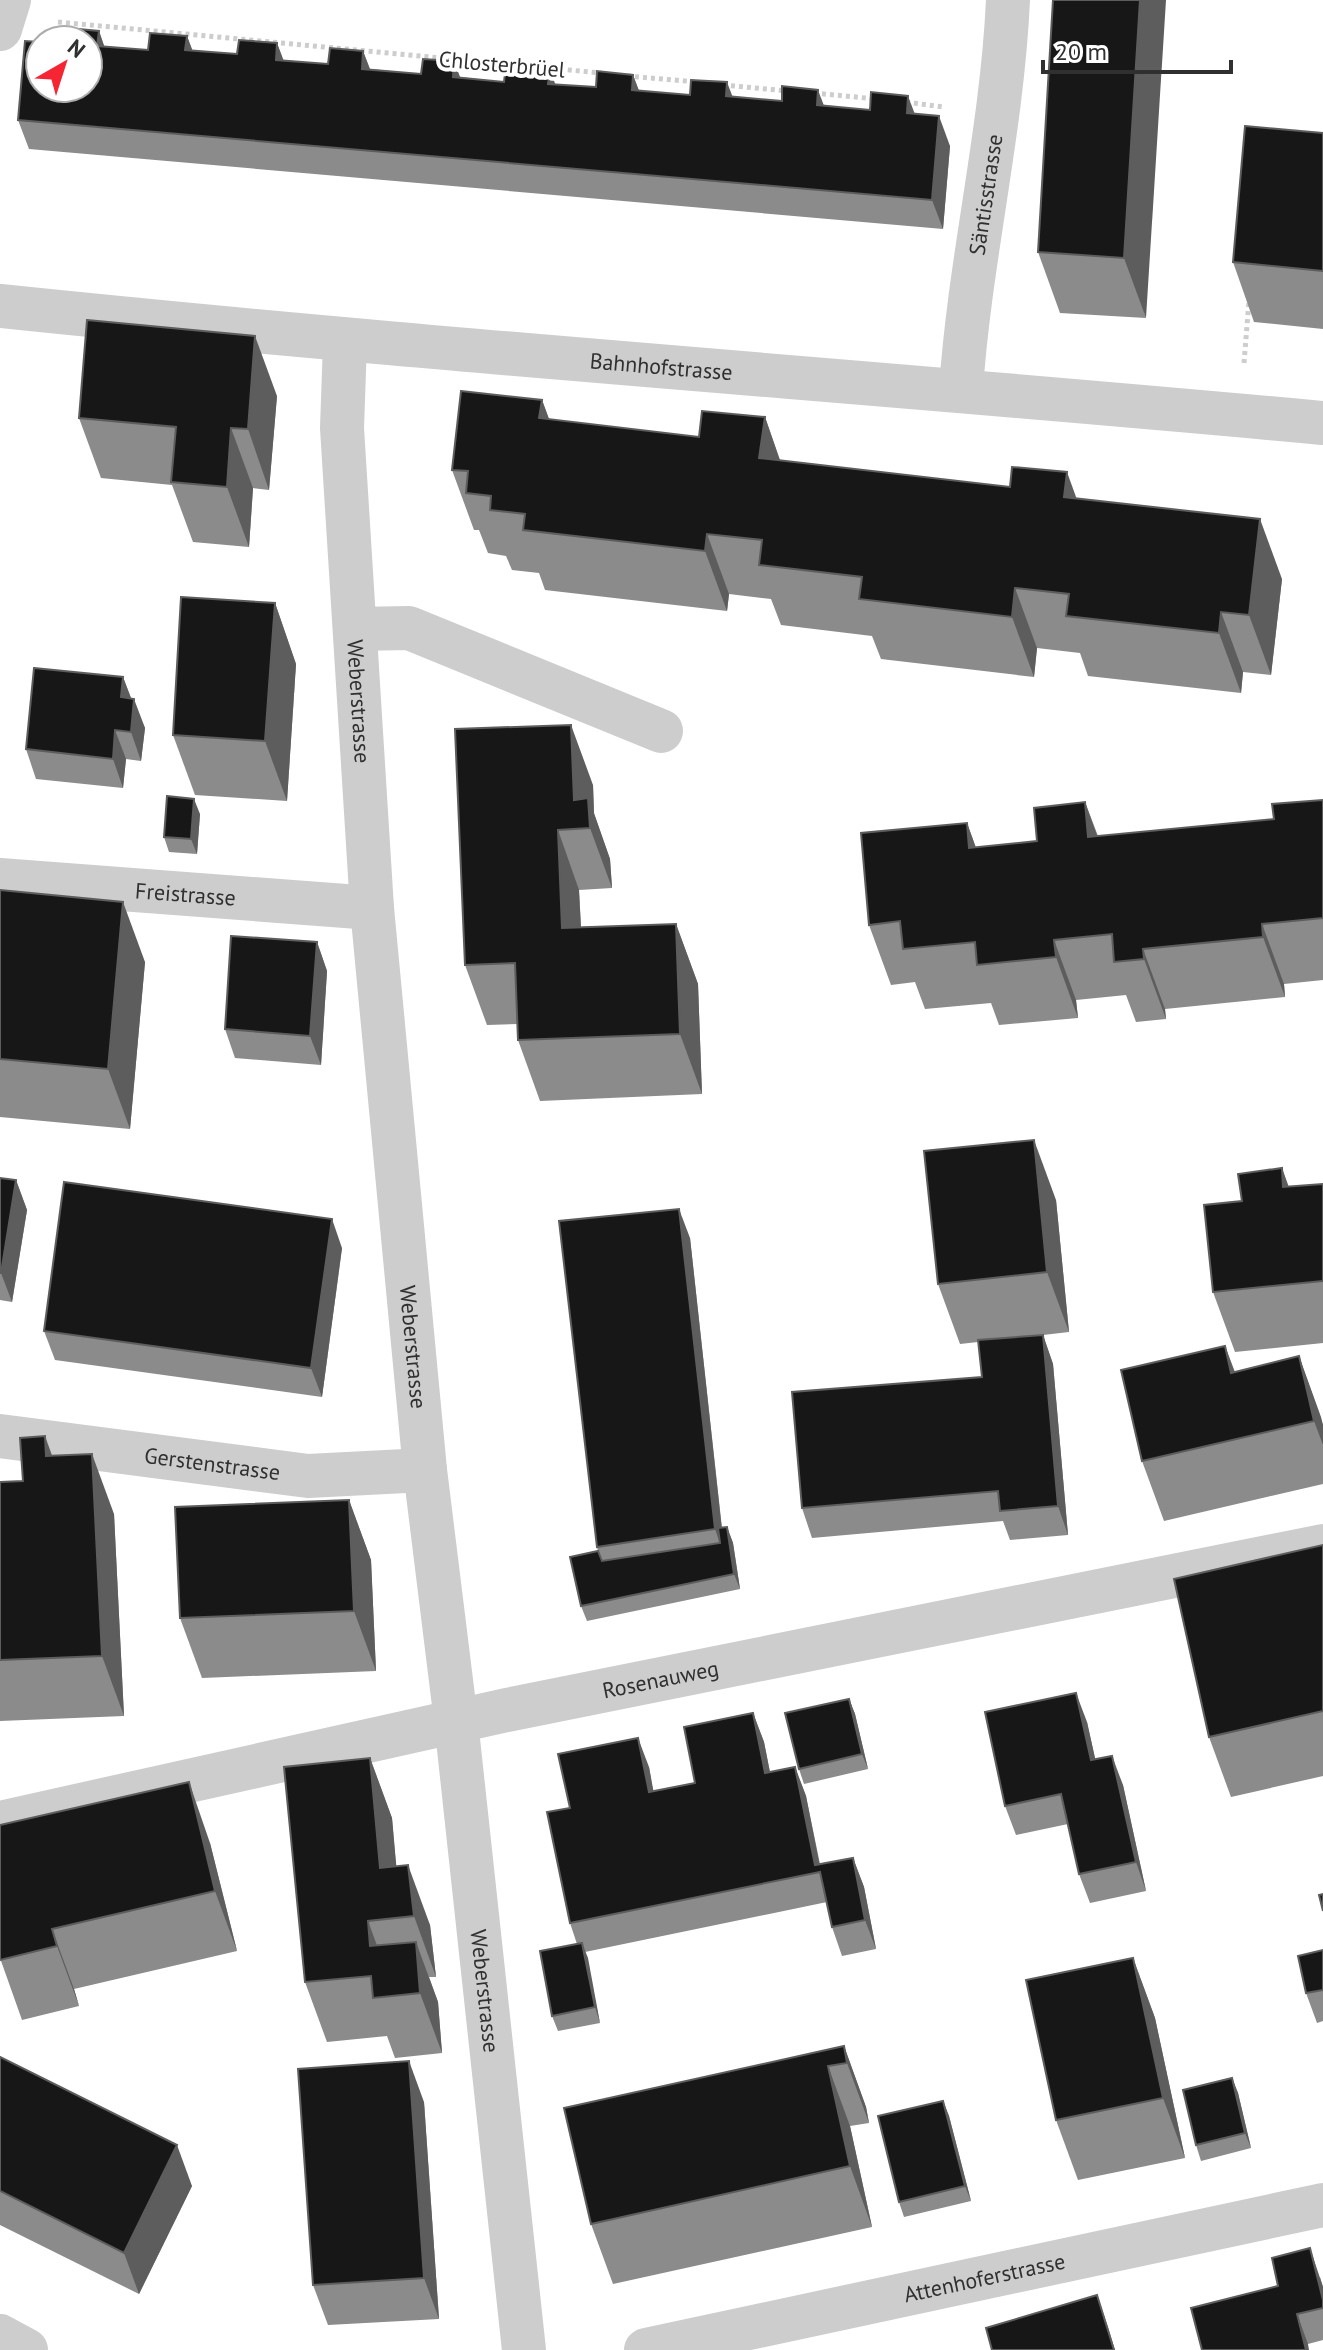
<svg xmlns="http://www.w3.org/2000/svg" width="1323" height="2350" font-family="'PT Sans',sans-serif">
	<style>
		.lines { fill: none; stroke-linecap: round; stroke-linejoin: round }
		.path { stroke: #cdcdcd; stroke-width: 5; stroke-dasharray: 4 4; stroke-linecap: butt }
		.minor { stroke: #cdcdcd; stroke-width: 44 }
		.wall { fill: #8b8b8b }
		.shaded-wall { fill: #5d5d5d }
		.building { fill: #171717; stroke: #5d5d5d; stroke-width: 2 }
		.labels { text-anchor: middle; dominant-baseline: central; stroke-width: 8; stroke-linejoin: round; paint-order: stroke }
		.street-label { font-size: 22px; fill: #303030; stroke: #fff }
	</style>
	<rect width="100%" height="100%" fill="#fff"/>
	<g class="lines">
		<g class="path">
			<path d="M58,22L601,73"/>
			<path d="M627,76L697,82"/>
			<path d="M723,85L788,91"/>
			<path d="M814,93L876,99"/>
			<path d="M906,102L943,107"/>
			<path d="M1244,363L1249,301"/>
		</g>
		<g class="minor">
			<path d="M0,29L9,0"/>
			<path id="s1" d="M0,306C440,352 882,382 1323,423"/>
			<path id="s2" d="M345,342L342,428L372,908L425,1470L456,1721L524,2350"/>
			<path id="s3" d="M961,389C970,258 1002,131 1008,0"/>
			<path d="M355,629L409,628L661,731"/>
			<path id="s4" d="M0,880L372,908"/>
			<path id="s5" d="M0,1436L308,1476L425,1470"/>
			<path id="s6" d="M0,1823L507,1710L1323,1546"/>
			<path d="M0,2336L26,2350"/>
			<path id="s7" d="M646,2350L1323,2205"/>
		</g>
	</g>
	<g class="wall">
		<path d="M1053,0L1146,318L1060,313L1038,252Z"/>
		<path d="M99,31L104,46L148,50L187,36L192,50L237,54L277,43L283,60L328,64L363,51L370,69L421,74L454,61L460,77L504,82L596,87L633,75L639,91L690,95L733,97L915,114L950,146L943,229L29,149L18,120L88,88Z"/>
		<path d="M1323,133V329L1254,322L1233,262Z"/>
		<path d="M277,396L269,490L253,488L249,547L193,542L172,485L101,478L79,418Z"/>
		<path d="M542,400L549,419L699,437L765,417L780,460L1076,499L1282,579L1271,675L1243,672L1241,693L1088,676L1080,653L1037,648L1034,677L881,659L872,636L781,625L771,599L729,594L727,611L545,590L539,573L512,570L506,556L488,553L479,530H474L452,470Z"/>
		<path d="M275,603L296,664L287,801L195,795L173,735Z"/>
		<path d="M123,677L131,698L145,728L141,761L126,759L123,788L36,779L26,749Z"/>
		<path d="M455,729L593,785L594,814L610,859L612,888L579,890L581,927L676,924L698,984L702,1094L540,1101L518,1040V1024L487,1025L465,965Z"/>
		<path d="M1323,800V980L1284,984L1285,997L1165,1009L1166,1019L1136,1022L1126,995L1076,1000L1078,1018L999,1025L991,1003L925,1009L915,982L891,985L869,925L967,823L976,848L1037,841L1085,802L1098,836L1274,819Z"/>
		<path d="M200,814L197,854L169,852L164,837Z"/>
		<path d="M0,890L145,962L130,1129L0,1117Z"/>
		<path d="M317,942L327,971L321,1065L235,1058L225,1029Z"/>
		<path d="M1282,1168L1288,1187L1323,1184V1343L1235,1352L1213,1292L1242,1201Z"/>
		<path d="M0,1178L16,1180L27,1210L12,1302L0,1300Z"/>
		<path d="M1056,1200L1069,1332L1043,1335L1053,1364L1068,1535L1010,1540L1003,1521L812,1538L802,1508L982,1377L978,1342L960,1344L938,1284Z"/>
		<path d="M690,1238L722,1528L727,1527L733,1543L740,1589L587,1621L581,1606L598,1551L597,1547Z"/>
		<path d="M342,1248L322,1397L55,1360L44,1331Z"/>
		<path d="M1225,1346L1235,1372L1299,1356L1323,1425V1484L1164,1521L1142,1461Z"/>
		<path d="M52,1456L114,1514L124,1716L0,1721V1482L23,1481Z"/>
		<path d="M349,1500L371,1560L376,1671L202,1678L180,1618Z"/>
		<path d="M1323,1545V1776L1231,1797L1209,1737Z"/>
		<path d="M849,1699L855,1714L868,1769L804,1784L799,1769Z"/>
		<path d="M753,1713L764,1742L770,1772L795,1767L806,1796L820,1864L853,1858L864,1887L876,1949L842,1956L832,1927L827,1902L585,1952L600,2023L558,2031L552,2016L577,1944L570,1923V1808L649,1767L653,1791L695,1783Z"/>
		<path d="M1087,1722L1095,1759L1123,1785L1146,1891L1090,1903L1079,1874L1068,1824L1016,1835L1005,1806Z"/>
		<path d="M370,1758L392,1818L396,1866L430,1925L436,1977H429L438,2002L442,2053L395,2058L387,2036L327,2042L305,1982Z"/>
		<path d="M210,1843L237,1951L74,1989L79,2006L22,2020L0,1958Z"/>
		<path d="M1323,1950V2021L1317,2023L1306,1993Z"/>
		<path d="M1133,1958L1155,2018L1185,2158L1078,2180L1056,2120Z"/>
		<path d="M844,2046L866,2107L869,2123L850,2126L872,2227L613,2284L591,2224Z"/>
		<path d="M0,2057L192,2186L139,2294L0,2225Z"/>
		<path d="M1232,2078L1238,2093L1251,2148L1201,2161L1196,2145Z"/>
		<path d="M943,2101L949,2116L971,2201L904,2217L899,2202Z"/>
		<path d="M424,2102L439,2319L328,2325L313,2285Z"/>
		<path d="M1320,2277L1323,2287V2340L1308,2344L1202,2350Z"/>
	</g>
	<g class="shaded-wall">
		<path d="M1140,0H1166L1146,318L1124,258Z"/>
		<path d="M99,31L109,60L97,46Z"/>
		<path d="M187,36L198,65L185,50Z"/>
		<path d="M277,43L288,72L276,60Z"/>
		<path d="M363,51L374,80L362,69Z"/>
		<path d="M454,61L465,91L453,77Z"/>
		<path d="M550,69L560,98L548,84Z"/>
		<path d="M633,75L644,104L632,90Z"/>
		<path d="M727,82L738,111L726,96Z"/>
		<path d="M818,90L829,119L817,105Z"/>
		<path d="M908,96L919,125L907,113Z"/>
		<path d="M939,116L950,146L943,229L932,200Z"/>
		<path d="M255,336L277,396L269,490L248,429Z"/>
		<path d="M542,400L564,460L539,418Z"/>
		<path d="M765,417L786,478L759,458Z"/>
		<path d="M231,428L253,488L249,547L227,487Z"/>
		<path d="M1067,472L1089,533L1064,497Z"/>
		<path d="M1260,519L1282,579L1271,675L1249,615Z"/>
		<path d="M707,534L729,594L727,611L705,551Z"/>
		<path d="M1015,588L1037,648L1034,677L1012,617Z"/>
		<path d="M275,603L296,664L287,801L265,741Z"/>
		<path d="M1221,612L1243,672L1241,693L1219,633Z"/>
		<path d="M123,677L134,706V699L145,728L141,761L131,732L121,697Z"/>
		<path d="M571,725L593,785L594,813L610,859L612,888L590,828L574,800Z"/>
		<path d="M115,730L126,759L123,788L113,759Z"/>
		<path d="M194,799L200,814L197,854L191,839Z"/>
		<path d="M1085,802L1107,863L1088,837Z"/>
		<path d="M967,823L989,884L969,848Z"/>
		<path d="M558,830L579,890L584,988L562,928Z"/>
		<path d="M123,902L145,962L130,1129L108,1069Z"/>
		<path d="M676,924L698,984L702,1094L680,1034Z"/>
		<path d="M1262,924L1284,984L1285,997L1263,937Z"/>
		<path d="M1054,940L1076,1000L1078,1018L1056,957Z"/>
		<path d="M317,942L327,971L321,1065L310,1036Z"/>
		<path d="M1143,949L1165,1009L1166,1019L1144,959Z"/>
		<path d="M1034,1140L1056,1200L1069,1332L1047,1272Z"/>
		<path d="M1282,1168L1304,1229L1283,1187Z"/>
		<path d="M16,1180L27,1210L12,1302L1,1273Z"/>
		<path d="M679,1209L690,1238L725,1558L715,1529Z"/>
		<path d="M332,1219L342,1248L322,1397L311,1368Z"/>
		<path d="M1043,1335L1053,1364L1068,1535L1058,1506Z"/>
		<path d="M1225,1346L1247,1406L1231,1373Z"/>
		<path d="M1299,1356L1321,1417L1323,1425V1445L1314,1421Z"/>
		<path d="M45,1436L67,1497L46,1456Z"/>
		<path d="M92,1454L114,1514L124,1716L102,1656Z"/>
		<path d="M349,1500L371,1560L376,1671L354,1611Z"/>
		<path d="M727,1527L733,1543L740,1589L734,1574Z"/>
		<path d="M1076,1693L1087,1722L1102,1789L1091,1760Z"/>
		<path d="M849,1699L855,1714L868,1769L862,1754Z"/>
		<path d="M753,1713L764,1742L776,1803L765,1773Z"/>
		<path d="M638,1738L649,1767L659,1821L649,1792Z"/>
		<path d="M1112,1756L1123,1785L1146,1891L1136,1862Z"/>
		<path d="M370,1758L392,1818L401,1918L380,1868Z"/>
		<path d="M795,1767L806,1796L822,1877L820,1872L815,1865Z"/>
		<path d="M189,1782L210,1843L237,1951L215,1891Z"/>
		<path d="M853,1858L864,1887L876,1949L865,1920Z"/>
		<path d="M408,1865L430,1925L436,1977L414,1916Z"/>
		<path d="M368,1921L390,1981L370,1946Z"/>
		<path d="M52,1929L74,1989L79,2006L57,1946Z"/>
		<path d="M416,1942L438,2002L442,2053L420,1993Z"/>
		<path d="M582,1943L588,1958L600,2023L595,2007Z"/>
		<path d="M1133,1958L1155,2018L1185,2158L1163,2098Z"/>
		<path d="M844,2046L866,2107L869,2123L847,2063Z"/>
		<path d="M409,2061L424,2102L439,2319L424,2278Z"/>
		<path d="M828,2066L850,2126L872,2227L850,2166Z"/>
		<path d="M1232,2078L1238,2093L1251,2148L1245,2133Z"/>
		<path d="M943,2101L949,2116L971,2201L965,2186Z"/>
		<path d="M177,2145L192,2186L139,2294L124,2253Z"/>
		<path d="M1310,2248L1323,2287V2300Z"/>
		<path d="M1097,2295L1107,2324L1115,2350H1114Z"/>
		<path d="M1297,2314L1308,2344L1309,2350H1306Z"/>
	</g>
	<g class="building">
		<path d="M1053,0H1140L1124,258L1038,252Z"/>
		<path d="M57,27L99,31L97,46L148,50L150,33L187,36L185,50L237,54L239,40L277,43L276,60L328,64L330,48L363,51L362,69L421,74L423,59L454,61L453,77L504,82L506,65L550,69L548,84L596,87L597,71L633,75L632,90L690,95L691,80L727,82L726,96L782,101V86L818,90L817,105L870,110L871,92L908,96L907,113L939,116L932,200L18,120L25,41L40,42V88H88V40H56Z"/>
		<path d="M1245,126L1323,133V271L1233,262Z"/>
		<path d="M87,320L255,336L248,429L231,428L227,487L171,482L176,427L79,418Z"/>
		<path d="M461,391L542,400L539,418L699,437L702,411L765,417L759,458L1010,487L1012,467L1067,472L1064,497L1260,519L1249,615L1221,612L1219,633L1066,616L1069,594L1015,588L1012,617L859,599L862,577L759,565L762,540L707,534L705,551L523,530L525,514L490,510L491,496L466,493L468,471L452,470Z"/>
		<path d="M181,597L275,603L265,741L173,735Z"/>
		<path d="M34,668L123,677L121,697L134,699L131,732L115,730L113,759L26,749Z"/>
		<path d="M571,725L574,800L588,798L590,828L558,830L562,928L676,924L680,1034L518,1040L515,963L465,965L455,729Z"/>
		<path d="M167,796L194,799L191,839L164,837Z"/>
		<path d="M1323,800V918L1262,924L1263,937L1143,949L1144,959L1114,962L1112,934L1054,940L1056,957L977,965L975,942L903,949L900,921L869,925L861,833L967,823L969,848L1037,841L1034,808L1085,802L1088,837L1274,819L1272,804Z"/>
		<path d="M0,890L123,902L108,1069L0,1059Z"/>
		<path d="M231,936L317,942L310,1036L225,1029Z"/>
		<path d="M1034,1140L1047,1272L938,1284L924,1151Z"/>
		<path d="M1282,1168L1283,1187L1323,1184V1281L1213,1292L1204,1205L1242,1201L1238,1174Z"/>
		<path d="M0,1178L16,1180L1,1273H0Z"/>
		<path d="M64,1182L332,1219L311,1368L44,1331Z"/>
		<path d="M679,1209L715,1529L597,1547L559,1221Z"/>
		<path d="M1043,1335L1058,1506L1000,1511L998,1491L802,1508L792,1392L982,1377L978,1340Z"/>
		<path d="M1225,1346L1231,1373L1299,1356L1314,1421L1142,1461L1121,1370Z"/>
		<path d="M45,1436L46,1456L92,1454L102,1656L0,1660V1482L23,1481L20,1438Z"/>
		<path d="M349,1500L354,1611L180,1618L175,1507Z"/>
		<path d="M727,1527L734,1574L581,1606L570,1557L598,1551L602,1561L720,1543L718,1528Z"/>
		<path d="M1323,1545V1711L1209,1737L1174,1579Z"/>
		<path d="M1076,1693L1091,1760L1112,1756L1136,1862L1079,1874L1061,1794L1005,1806L985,1712Z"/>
		<path d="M849,1699L862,1754L799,1769L785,1713Z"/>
		<path d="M753,1713L765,1773L795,1767L815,1865L853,1858L865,1920L832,1927L820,1872L570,1923L547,1812L570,1808L558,1754L638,1738L649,1792L695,1783L684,1727Z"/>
		<path d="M370,1758L380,1868L408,1865L414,1916L368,1921L370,1946L416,1942L420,1993L373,1998L371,1976L305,1982L284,1767Z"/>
		<path d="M189,1782L215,1891L52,1929L57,1946L0,1960V1825Z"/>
		<path d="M1323,1894V1911L1319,1895Z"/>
		<path d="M582,1943L595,2007L552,2016L540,1951Z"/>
		<path d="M1323,1950V1990L1306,1993L1298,1956Z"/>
		<path d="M1133,1958L1163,2098L1056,2120L1026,1980Z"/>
		<path d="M844,2046L847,2063L828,2066L850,2166L591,2224L564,2108Z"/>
		<path d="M0,2057L177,2145L124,2253L0,2191Z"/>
		<path d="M409,2061L424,2278L313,2285L298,2069Z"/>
		<path d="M1232,2078L1245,2133L1196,2145L1183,2090Z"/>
		<path d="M943,2101L965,2186L899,2202L878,2116Z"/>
		<path d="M1310,2248L1323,2300V2308L1297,2314L1306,2350H1202L1191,2308L1278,2286L1272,2258Z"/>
		<path d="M1097,2295L1114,2350H992L986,2328Z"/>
	</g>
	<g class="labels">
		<g class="street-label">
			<text transform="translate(502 64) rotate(5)">Chlosterbrüel</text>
			<text stroke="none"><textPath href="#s3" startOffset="196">Säntisstrasse</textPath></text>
			<text stroke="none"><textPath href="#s1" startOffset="664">Bahnhofstrasse</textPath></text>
			<text stroke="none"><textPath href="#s2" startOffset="360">Weberstrasse</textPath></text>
			<text stroke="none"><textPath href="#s4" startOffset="186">Freistrasse</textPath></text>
			<text stroke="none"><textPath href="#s2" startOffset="1008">Weberstrasse</textPath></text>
			<text stroke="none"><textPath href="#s5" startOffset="214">Gerstenstrasse</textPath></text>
			<text stroke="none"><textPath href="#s6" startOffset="676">Rosenauweg</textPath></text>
			<text stroke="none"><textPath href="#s2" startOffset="1656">Weberstrasse</textPath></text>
			<text stroke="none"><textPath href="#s7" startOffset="346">Attenhoferstrasse</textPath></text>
		</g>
	</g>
	<g transform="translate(64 64) rotate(39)"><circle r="38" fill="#ffffff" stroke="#acacac" stroke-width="2"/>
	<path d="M0-6L14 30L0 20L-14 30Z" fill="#f52533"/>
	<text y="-12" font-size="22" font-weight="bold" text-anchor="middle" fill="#303030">N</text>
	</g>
	<path d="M1043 60v12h188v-12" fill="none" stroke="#303030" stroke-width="4"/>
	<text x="1055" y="60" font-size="24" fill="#303030" stroke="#ffffff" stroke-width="6" paint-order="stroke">20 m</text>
</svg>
